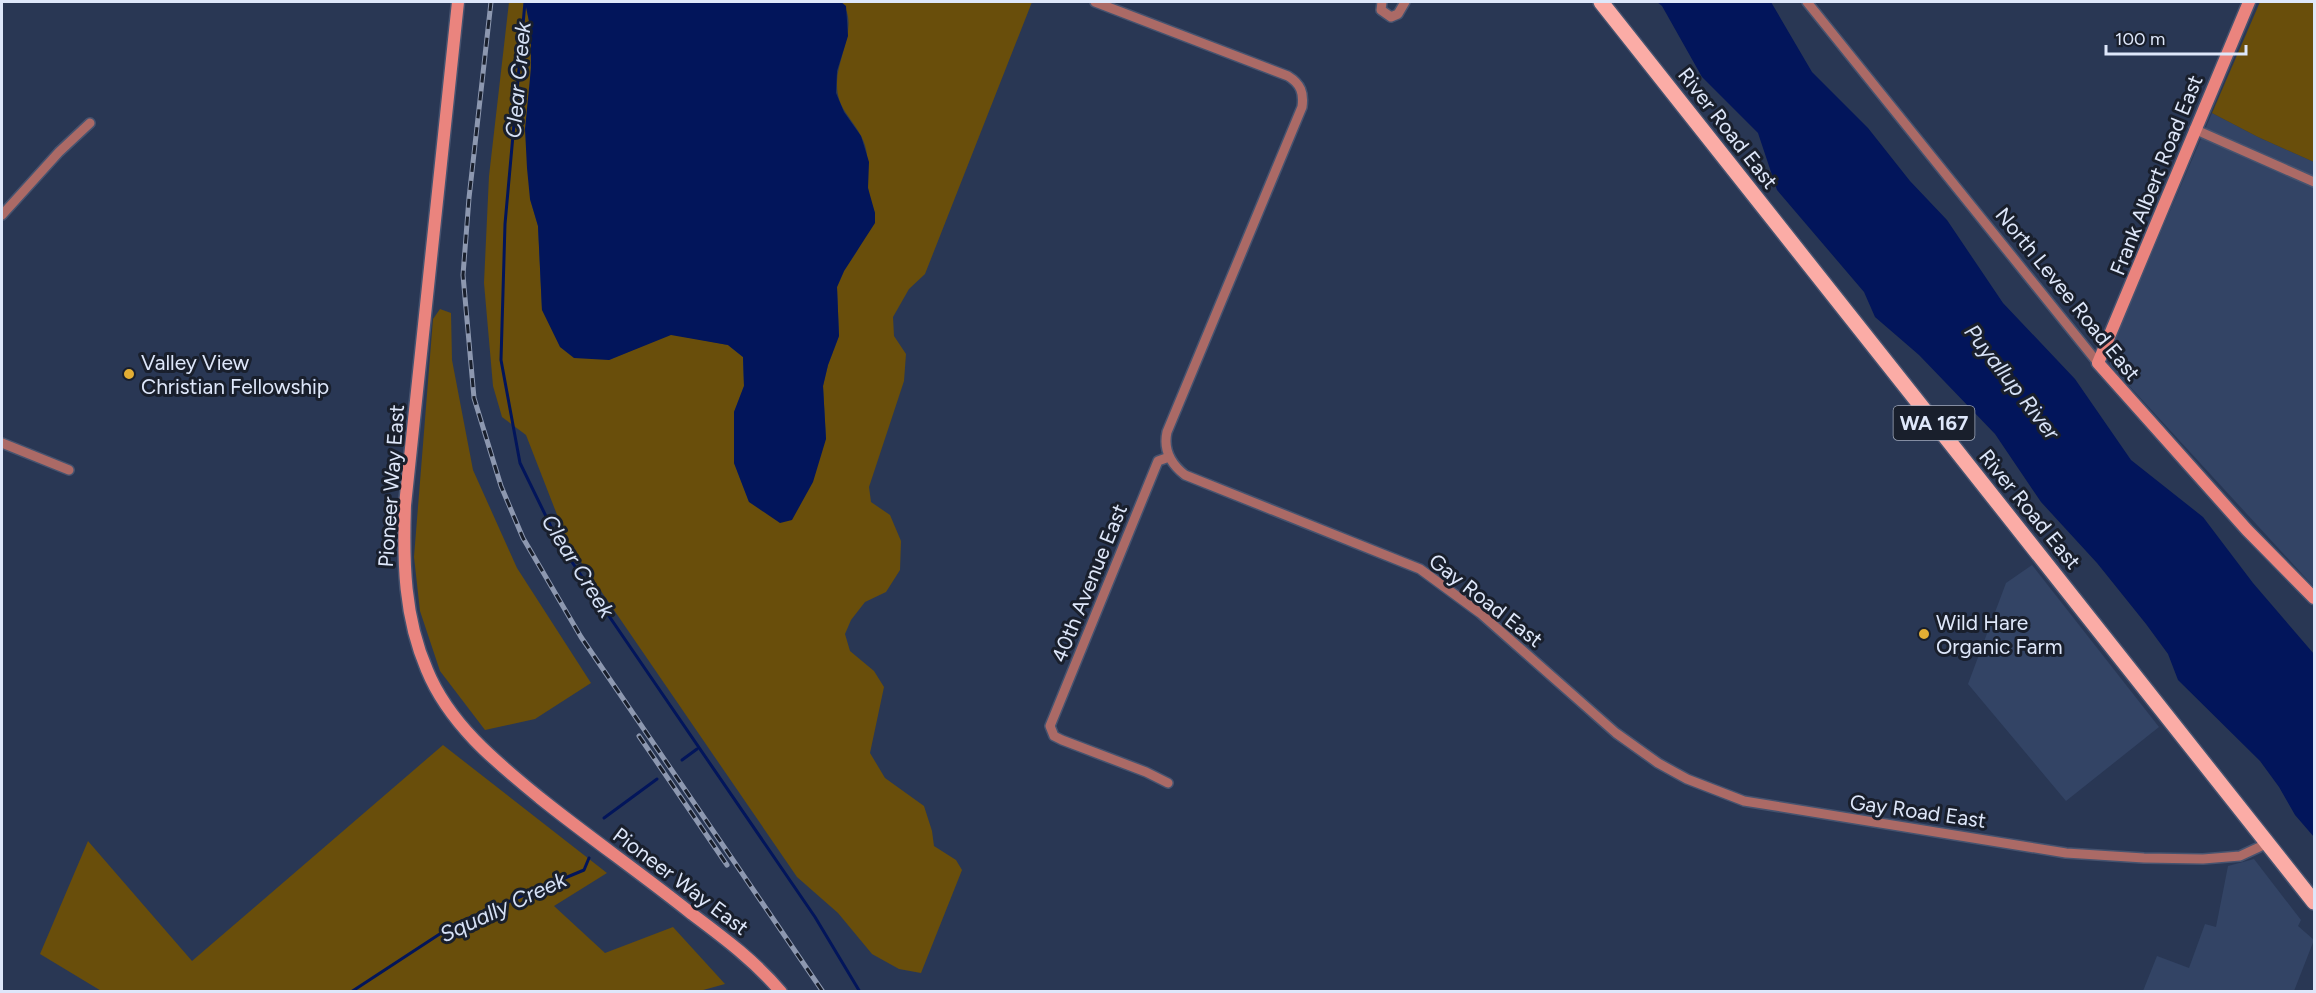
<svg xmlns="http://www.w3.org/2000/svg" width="2316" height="993" font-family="Figtree,sans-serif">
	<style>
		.built { fill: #334465 }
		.green { fill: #694e0b }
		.water { fill: #02155b }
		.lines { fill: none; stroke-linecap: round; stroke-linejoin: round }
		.stream { stroke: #02155b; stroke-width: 3 }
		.street-casing { stroke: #46536f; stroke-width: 12 }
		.secondary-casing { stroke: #46536f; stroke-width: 15 }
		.primary-casing { stroke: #46536f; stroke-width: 18 }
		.street { stroke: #ab6a66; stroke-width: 9 }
		.secondary { stroke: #ea847e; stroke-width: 12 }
		.primary { stroke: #fbaca6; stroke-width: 15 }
		.rail-casing { stroke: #8d98b0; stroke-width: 5 }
		.rail { stroke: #191f2c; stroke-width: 3; stroke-dasharray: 9; stroke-linecap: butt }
		.poi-dot { fill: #e3ae34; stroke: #191f2c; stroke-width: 2 }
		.labels { text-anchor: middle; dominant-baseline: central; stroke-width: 6; stroke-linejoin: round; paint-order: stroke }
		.shield { fill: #191f2c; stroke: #a3abbc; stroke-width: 1.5 }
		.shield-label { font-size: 20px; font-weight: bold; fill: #dee7fa }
		.street-label { font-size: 21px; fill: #dee7fa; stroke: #191f2c }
		.poi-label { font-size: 21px; fill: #dee7fa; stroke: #191f2c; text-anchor: start }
		.water-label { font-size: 22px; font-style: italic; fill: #d6e1f6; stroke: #191f2c }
	</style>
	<rect width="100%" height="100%" fill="#293754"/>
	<g class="built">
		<path d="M2212,113L2258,137L2314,162V587L2110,365V351Z"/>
		<path d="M2032,565L2159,727L2066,801L1968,684L2006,583Z"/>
		<path d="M2254,859L2301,920L2298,926L2314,940L2294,991H2143L2157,956L2189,968L2205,924L2216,927L2228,866Z"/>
	</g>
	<g class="green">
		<path d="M509,2H525L531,31L530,199L538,226L542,310L609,360L671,334L728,345L743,357L744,386L734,412V463L749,502L826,439L823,386L828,365L839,336L837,287L844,271L857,251L875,213C872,204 868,195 868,186C867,168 870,152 861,136C851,116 836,108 837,82C837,58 860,23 841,2H1032L925,274L909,289L893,317L894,336L906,354L904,381L869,487L871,502L890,515L901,541L900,570L886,592L865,602L851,620L845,634L850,651L874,671L884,687L870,753L885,778L924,806L932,831L934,846L956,860L962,870L921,973L899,969L872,954L838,913L797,877L568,543L526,435L502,417L493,386L484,283L489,176Z"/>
		<path d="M2260,2H2314V162L2258,137L2212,113Z"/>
		<path d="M440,309L451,313L452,360L473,470L517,568L591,683L535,719L485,730L440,671L420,611L414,557L433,319Z"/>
		<path d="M443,745L607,873L554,906L605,953L673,927L725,984L696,992H103L40,954L88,841L192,961Z"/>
	</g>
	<g class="water">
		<path d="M525,2H841L846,6L848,36L837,71L836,93L844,112L861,136L869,162L868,188L875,213V223L844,271L837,287L839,336L828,365L823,386L826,439L813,482L792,520L780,523L749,502L734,463V412L744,386L743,357L728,345L671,335L609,360L574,358L560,347L542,310L538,226L530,199L527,168L525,129L531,68V31Z"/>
		<path d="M1657,2H1771L1812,72L1868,128L1910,181L1947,220L2003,303L2075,379L2131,460L2203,517L2253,583L2314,654V837L2295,815L2279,787L2260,761L2178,680L2168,654L2146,624L2097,563L2041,502L1995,434L1919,355L1875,317L1864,292L1777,190L1758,133L1702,77L1662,6Z"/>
	</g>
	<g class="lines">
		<g class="stream">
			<path d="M525,2L505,224L501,360L520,463L559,543L815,917L860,992"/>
			<path d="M682,760L697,749"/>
			<path d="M604,818L657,779"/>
			<path d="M351,992L455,924L584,870L589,858"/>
		</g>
		<defs>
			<g id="street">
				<path d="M1095,2L1288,76C1301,84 1304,93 1302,107L1167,432C1163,450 1171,464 1185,475L1420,569L1480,613L1616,733L1658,763L1687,779L1744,801L2066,853L2144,858L2203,859L2240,856L2268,843"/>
				<path d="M1382,2L1381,10L1391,17L1398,14L1405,2"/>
				<path d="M1807,2L2098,363"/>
				<path d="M2194,129L2314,182"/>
				<path d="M2,215L59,152L90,123"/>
				<path d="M2,443L69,470"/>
				<path d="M1168,783L1146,772L1062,740L1054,736L1050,726L1158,461L1169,457"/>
			</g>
			<g id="secondary">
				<path d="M458,2L405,505C403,562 404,617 427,670C449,724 496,762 540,798C590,838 642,874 692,914C724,938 755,961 781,992"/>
				<path d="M2249,2L2098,363L2247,530L2314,598"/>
			</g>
			<path id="primary" d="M1601,2L2314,902"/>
		</defs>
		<use href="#street" class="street-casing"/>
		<use href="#secondary" class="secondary-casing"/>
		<use href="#primary" class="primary-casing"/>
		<use href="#street" class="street"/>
		<use href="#secondary" class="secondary"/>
		<use href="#primary" class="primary"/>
		<defs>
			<g id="rail">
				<path d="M491,2L469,198L463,275L474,398L501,486L523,538L581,637L823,992"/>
				<path d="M639,736L727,865"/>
			</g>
		</defs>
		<use href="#rail" class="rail-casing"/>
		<use href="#rail" class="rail"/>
	</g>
	<g class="poi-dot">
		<circle cx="129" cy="374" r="6"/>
		<circle cx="1924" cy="634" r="6"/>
	</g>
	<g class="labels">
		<rect class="shield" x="1893.5" y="406" width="81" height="34" rx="4.5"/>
		<g class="shield-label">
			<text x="1934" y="423">WA 167</text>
		</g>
		<g class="street-label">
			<text transform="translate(1728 128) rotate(52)">River Road East</text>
			<text transform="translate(2156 175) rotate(-68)">Frank Albert Road East</text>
			<text transform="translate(2068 294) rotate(51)">North Levee Road East</text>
			<text transform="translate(391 486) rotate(-86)">Pioneer Way East</text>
			<text transform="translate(2030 509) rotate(51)">River Road East</text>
			<text transform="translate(1089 583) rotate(-68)">40th Avenue East</text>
			<text transform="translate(1486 600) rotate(38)">Gay Road East</text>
			<text transform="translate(1918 811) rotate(8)">Gay Road East</text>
			<text transform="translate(681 881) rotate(37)">Pioneer Way East</text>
		</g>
		<g class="poi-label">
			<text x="141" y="362">Valley View<tspan x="141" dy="24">Christian Fellowship</tspan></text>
			<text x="1936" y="622">Wild Hare<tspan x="1936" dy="24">Organic Farm</tspan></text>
		</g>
		<g class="water-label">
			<text transform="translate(518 80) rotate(-85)">Clear Creek</text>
			<text transform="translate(2012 382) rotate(52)">Puyallup River</text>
			<text transform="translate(578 566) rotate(58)">Clear Creek</text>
			<text transform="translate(503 907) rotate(-25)">Squally Creek</text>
		</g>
	</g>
	<rect width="2316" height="993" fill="none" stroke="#dee7fa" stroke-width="6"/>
	<path d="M2106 45v9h140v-9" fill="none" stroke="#dee7fa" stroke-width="3"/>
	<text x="2115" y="45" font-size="18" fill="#dee7fa" stroke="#191f2c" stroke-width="4.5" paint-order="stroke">100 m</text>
</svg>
